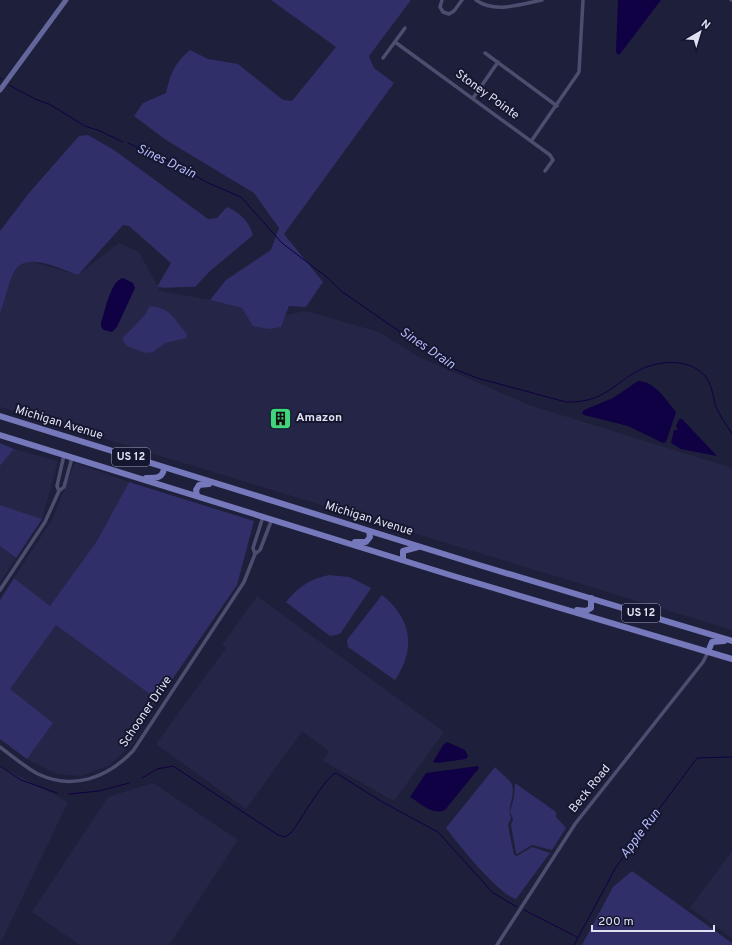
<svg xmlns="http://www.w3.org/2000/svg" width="732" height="945" font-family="Overpass,sans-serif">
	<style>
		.built { fill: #252647 }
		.green { fill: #312f6a }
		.water { fill: #100044 }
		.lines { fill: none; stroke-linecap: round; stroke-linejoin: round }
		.stream { stroke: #100044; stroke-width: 1 }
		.street { stroke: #4c4e6f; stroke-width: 3.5 }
		.secondary { stroke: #63669a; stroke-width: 5 }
		.primary { stroke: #7578bb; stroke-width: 6 }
		.labels { text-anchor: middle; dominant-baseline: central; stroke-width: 4; stroke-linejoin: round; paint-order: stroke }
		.shield { fill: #15162f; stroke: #a2a4b8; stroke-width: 1 }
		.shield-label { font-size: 11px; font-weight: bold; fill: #dfe1f3 }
		.street-label { font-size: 12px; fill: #dfe1f3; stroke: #15162f }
		.poi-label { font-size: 12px; font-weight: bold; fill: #dfe1f3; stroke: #15162f; text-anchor: start }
		.water-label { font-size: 13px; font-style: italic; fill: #b6bbfa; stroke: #15162f }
	</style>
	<rect width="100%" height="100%" fill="#1e1f3a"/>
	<g class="built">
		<path d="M119,243L139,252L160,291L210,300L242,308L280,328L286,315L306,311L379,332L419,357L529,405L732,468V630L0,407V312L14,272L19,265L30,261L78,275Z"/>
		<path d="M14,449L58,461L42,519L0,505V466Z"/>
		<path d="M75,463L129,482L97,541L50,606L14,578L52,520Z"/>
		<path d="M0,546L16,558L0,582Z"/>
		<path d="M257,596L444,732L394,801L323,761L329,751L302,731L246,809L156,744L226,648L222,645Z"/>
		<path d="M56,625L158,700L133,743L110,765L81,776L57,774L27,759L53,723L10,689Z"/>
		<path d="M0,766L68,802L1,942L0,941Z"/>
		<path d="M153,783L238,840L169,945H80L32,912L108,797Z"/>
		<path d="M732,851V938L690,908Z"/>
	</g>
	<g class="green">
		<path d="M271,0H411L369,56L374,68L394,83L284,234L323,282L306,307L289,306L281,327L269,329L253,326L242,308L210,300L226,280L271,250L279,228L254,193L166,140L134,116L143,103L166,93C171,73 174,64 190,50L208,59L238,64L283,100L292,101L336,47Z"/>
		<path d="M88,135L114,150L208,219L217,218L227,207C240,213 249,221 253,235L209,272L195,287C182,286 169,289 157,287L171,263L129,226L123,225L78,275C61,269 25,250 14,272C8,285 5,300 0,313V231L29,193L79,136Z"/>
		<path d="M150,306C173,309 173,319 187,334L186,338L165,343L153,352L146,353L127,346L122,339L144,316Z"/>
		<path d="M0,443L14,449L0,466Z"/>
		<path d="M129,482L254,521L237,585L158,700L56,625L10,689L53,723L27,759L0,739V600L14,578L50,606L97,541Z"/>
		<path d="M0,505L42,519L16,558L0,546Z"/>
		<path d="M329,575L349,577L371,588L340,634L330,636L286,602C298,587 310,579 329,575Z"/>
		<path d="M382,595C412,619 416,649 395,680L348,647L347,640Z"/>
		<path d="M495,767C499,772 507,777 511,783C517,794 506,807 511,818L508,825L514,855L517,856L532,847L550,853L516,899C498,894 458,844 446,828Z"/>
		<path d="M515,783L556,812V817L566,828L552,850L532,845L517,854L516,853L511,825L513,819L510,812L514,797Z"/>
		<path d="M632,871L732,943V945H582L613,887Z"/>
	</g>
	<g class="water">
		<path d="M618,0H661L620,54L618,55L616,52Z"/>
		<path d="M123,278L133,283L135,288L117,327L112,332L104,330L101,327V323C105,312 110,281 123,278Z"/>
		<path d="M638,381C656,382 665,399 676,412L666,442L663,443L628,426L584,415L582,413L584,410L613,398Z"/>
		<path d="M679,419H682L717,456L681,449L671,443L674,430H678L676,426Z"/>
		<path d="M447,742L465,750L468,756L466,759L438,763L433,762L443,745Z"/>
		<path d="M478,766L479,768L445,810C433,816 420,803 410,797L426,773Z"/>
	</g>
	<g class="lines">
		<g class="stream">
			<path d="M0,78L2,79"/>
			<path d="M9,85L35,99L49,104L85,126L100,131L123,142"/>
			<path d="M128,143L183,168L206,182L241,197L282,243L328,278L341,291L454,369L477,378L566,402C578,402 588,401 599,396C612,390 622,380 634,373C655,360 689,357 705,376C712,384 713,397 716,407C720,416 727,426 732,434"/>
			<path d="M0,766L21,780L57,793"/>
			<path d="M142,778L157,769L173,766L278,835L285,837L292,832C299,822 326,776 336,773L384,803L438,832L493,893L517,907"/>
			<path d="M69,794L99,791L129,783"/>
			<path d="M524,910L577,937"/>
			<path d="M574,945L616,867L697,758L732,757"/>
		</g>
		<g class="street">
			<path d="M442,0L440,7L443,12L449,14L454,11L462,0"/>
			<path d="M476,0C495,14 521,4 542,0"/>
			<path d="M731,0H732"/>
			<path d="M395,42L550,155L553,160L545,171"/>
			<path d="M485,53L557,106"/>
			<path d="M383,58L405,28"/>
			<path d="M473,98L498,62"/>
			<path d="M532,140L579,72L583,0"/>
			<path d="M64,455L57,486L59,491L64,487L72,458"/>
			<path d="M263,517L253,548L255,554L260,550L272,519"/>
			<path d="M0,590L45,522L59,491"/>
			<path d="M0,747C12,756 25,767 38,774C74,791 108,777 133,751L244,582L255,554"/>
			<path d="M497,945L575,824L703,662L708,652"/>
		</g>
		<path class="secondary" d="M0,90L66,0"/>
		<g class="primary">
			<path d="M0,416L479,565L732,641"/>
			<path d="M0,435L450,575L732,659"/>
			<path d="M146,478C155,478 163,479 164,468"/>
			<path d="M197,496L196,490L199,485L209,484"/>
			<path d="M355,542H366L370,537L369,531"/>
			<path d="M403,560V551L418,547"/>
			<path d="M577,610L586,611L591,608V598"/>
			<path d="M708,652L712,642L724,641"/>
		</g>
	</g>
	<defs>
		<symbol id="building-square" viewBox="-11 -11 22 22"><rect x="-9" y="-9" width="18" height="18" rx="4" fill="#40d77c" stroke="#15162f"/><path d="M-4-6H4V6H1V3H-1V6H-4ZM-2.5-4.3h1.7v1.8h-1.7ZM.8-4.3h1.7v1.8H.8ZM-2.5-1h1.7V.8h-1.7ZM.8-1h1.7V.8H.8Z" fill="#111"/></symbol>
	</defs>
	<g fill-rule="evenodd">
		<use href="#building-square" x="268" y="406" width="25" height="25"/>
	</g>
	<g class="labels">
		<g class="shield">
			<rect x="112" y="448" width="38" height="18" rx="3"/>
			<rect x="622" y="604" width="38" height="18" rx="3"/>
		</g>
		<g class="shield-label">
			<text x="131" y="457">US 12</text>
			<text x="641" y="613">US 12</text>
		</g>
		<g class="street-label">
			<text transform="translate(487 95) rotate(36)">Stoney Pointe</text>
			<text transform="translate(59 423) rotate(17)">Michigan Avenue</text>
			<text transform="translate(369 519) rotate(17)">Michigan Avenue</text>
			<text transform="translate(146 712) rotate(-56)">Schooner Drive</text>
			<text transform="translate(590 789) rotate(-51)">Beck Road</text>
		</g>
		<g class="poi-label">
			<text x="296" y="418">Amazon</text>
		</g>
		<g class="water-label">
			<text transform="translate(166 162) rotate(25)">Sines Drain</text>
			<text transform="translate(427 349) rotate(34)">Sines Drain</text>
			<text transform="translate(641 834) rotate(-53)">Apple Run</text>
		</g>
	</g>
	<g transform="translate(700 32) rotate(38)" stroke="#15162f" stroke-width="3" paint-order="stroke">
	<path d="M0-3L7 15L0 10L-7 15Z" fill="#dfe1f3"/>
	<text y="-6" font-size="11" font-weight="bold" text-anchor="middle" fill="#dfe1f3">N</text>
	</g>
	<path d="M592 925v6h122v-6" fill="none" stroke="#dfe1f3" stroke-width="2"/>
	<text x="598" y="925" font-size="12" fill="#dfe1f3" stroke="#15162f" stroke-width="3" paint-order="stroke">200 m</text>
</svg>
